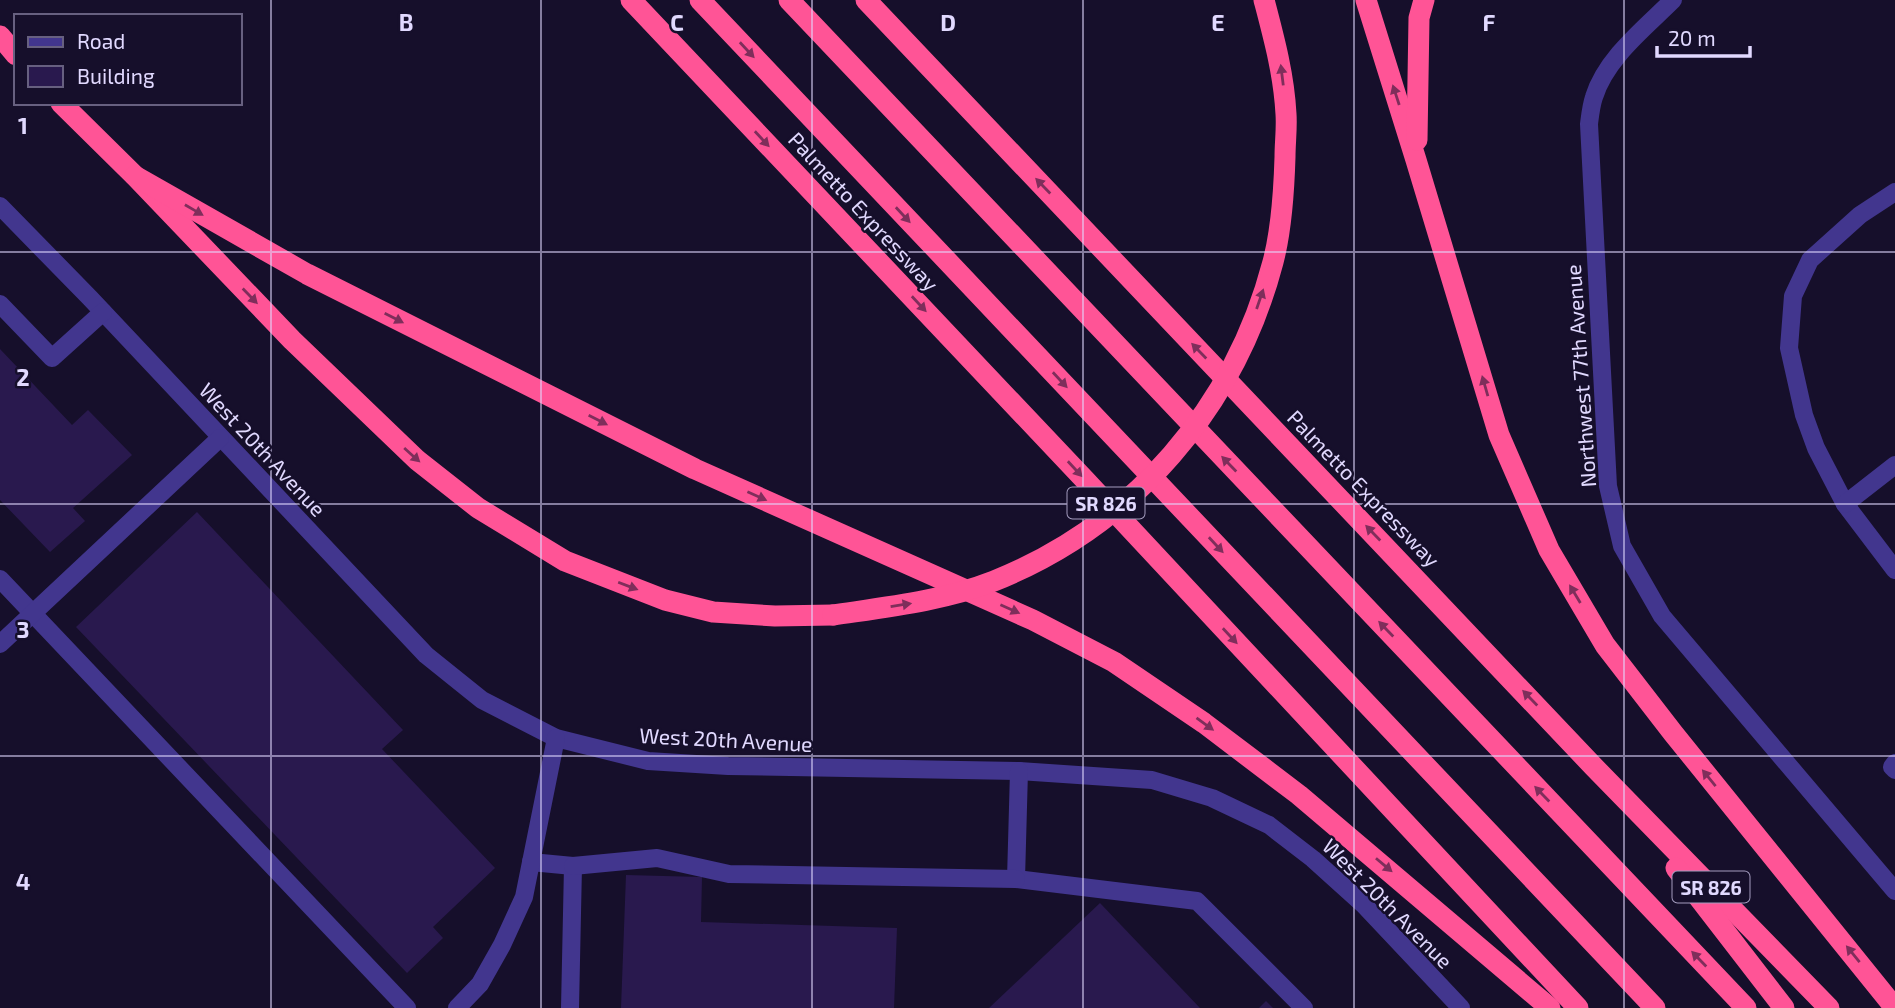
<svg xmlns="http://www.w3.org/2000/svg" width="1895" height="1008" font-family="'Exo 2',sans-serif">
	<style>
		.building { fill: #29194e }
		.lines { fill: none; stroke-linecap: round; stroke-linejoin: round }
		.minor { stroke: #42368e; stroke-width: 18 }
		.highway { stroke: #ff5496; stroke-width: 21 }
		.highway-bridge { stroke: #ff5496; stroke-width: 21 }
		.oneway { fill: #7f2e5b }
		.grid { fill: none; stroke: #e1d9ff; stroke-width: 2; stroke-opacity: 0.55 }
		.labels { text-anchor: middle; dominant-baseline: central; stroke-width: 5; stroke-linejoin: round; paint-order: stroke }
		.shield { fill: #160f2b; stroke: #a49cbf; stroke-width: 2 }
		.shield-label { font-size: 19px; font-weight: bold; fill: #e1d9ff }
		.street-label { font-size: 21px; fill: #e1d9ff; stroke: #160f2b }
		.grid-label { font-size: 23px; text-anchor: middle; font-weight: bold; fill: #e1d9ff; stroke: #160f2b; stroke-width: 5; stroke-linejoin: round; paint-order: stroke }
	</style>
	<rect width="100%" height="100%" fill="#160f2b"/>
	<g class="building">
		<path d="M0,349L72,425L88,410L132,455L73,508L85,521L50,552L0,500Z"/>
		<path d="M197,512L403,730L382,749L495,868L433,927L443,938L407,973L76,627Z"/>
		<path d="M626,875L702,877L701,922L897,928L894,1008H621Z"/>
		<path d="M1100,903L1200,1008H989Z"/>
		<path d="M1266,1001L1273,1008H1259Z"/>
	</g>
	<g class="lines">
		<g class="minor">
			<path d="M1673,0C1645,28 1606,58 1594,97C1591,106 1590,116 1589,124L1608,486L1622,546L1662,616L1895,891"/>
			<path d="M1895,192L1860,215L1810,260L1793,296L1789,348L1804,415L1816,448L1845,504L1895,570"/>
			<path d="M0,206L90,298L426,655L482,700L556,738L648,761L728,766L1019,771L1152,780L1212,798L1269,825L1313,859L1364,905L1461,1008"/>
			<path d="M0,304L52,358L103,312"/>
			<path d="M1845,504L1895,465"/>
			<path d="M0,579L407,1008"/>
			<path d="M0,644L220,438"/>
			<path d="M1895,763L1892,767L1895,770"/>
			<path d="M1019,771L1016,879L1197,901L1304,1008"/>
			<path d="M531,862L573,866L570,1008"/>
			<path d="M573,866L657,858L729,874L1016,879"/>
			<path d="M457,1008L480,984L502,945L524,897L556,738"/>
		</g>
		<g class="highway">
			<path d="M631,0L1085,480L1578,1008"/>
			<path d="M700,0L1655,1008"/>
			<path d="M789,0L1746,1008"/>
			<path d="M866,0L1593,766L1829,1008"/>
			<path d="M1366,0L1416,160L1499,435L1549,550L1605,645L1673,733L1895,1008"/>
			<path d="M0,36L16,55"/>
			<path d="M61,103L135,176L292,340L417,460L478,508L565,561L665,600L713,612L775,616L833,615"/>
			<path d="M1417,140L1419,18L1424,0"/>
			<path d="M135,176L307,274L695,469L1033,620L1114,662L1204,723L1299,795L1550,1008"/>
			<path d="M1676,868L1784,1008"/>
		</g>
		<path class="highway-bridge" d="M833,615C887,607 943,601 994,581C1134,525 1235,407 1273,262C1282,228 1284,191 1285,157C1285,143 1287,128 1286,114C1284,75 1274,38 1264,0"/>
	</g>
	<defs><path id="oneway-solid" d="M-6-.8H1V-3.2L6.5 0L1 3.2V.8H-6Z" transform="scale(1.75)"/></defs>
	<g class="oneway">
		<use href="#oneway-solid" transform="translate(747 50) rotate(47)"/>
		<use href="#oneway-solid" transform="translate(1282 75) rotate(-97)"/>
		<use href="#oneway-solid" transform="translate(1396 95) rotate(-108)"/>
		<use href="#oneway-solid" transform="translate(762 139) rotate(47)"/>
		<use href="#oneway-solid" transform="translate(1043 186) rotate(-134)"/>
		<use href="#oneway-solid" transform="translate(194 210) rotate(30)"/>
		<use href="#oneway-solid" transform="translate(903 215) rotate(47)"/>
		<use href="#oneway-solid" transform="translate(250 296) rotate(46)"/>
		<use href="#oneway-solid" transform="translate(1260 299) rotate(-71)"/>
		<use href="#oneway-solid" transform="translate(919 304) rotate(47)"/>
		<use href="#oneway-solid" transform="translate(394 318) rotate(27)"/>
		<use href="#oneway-solid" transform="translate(1199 351) rotate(-134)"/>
		<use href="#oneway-solid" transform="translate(1060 380) rotate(47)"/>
		<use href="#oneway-solid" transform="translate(1485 386) rotate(-106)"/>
		<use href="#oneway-solid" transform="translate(598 420) rotate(27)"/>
		<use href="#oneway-solid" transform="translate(412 455) rotate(42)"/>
		<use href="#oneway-solid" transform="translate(1229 464) rotate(-134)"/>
		<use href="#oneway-solid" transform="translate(1075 469) rotate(47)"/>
		<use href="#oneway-solid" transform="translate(757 496) rotate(24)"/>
		<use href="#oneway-solid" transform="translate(1373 533) rotate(-134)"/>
		<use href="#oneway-solid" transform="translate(1216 545) rotate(47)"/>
		<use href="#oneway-solid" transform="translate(628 586) rotate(21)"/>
		<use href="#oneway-solid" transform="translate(1575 594) rotate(-121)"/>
		<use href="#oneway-solid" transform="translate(901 605) rotate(-9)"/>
		<use href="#oneway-solid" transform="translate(1010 609) rotate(24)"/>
		<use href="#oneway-solid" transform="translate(1386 629) rotate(-134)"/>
		<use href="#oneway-solid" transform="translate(1230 636) rotate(47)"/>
		<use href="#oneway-solid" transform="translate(1530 698) rotate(-134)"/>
		<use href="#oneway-solid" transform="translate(1205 724) rotate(36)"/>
		<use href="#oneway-solid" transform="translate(1709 778) rotate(-129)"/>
		<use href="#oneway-solid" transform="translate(1542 794) rotate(-134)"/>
		<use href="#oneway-solid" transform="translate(1384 865) rotate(40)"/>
		<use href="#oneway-solid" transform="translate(1853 954) rotate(-129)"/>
		<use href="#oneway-solid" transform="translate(1699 959) rotate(-134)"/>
	</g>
	<path class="grid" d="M271,0V1008M541,0V1008M812,0V1008M1083,0V1008M1354,0V1008M1624,0V1008M0,252H1895M0,504H1895M0,756H1895"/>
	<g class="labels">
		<g class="shield">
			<rect x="1067.5" y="487.5" width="77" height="31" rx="5"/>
			<rect x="1672.5" y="871.5" width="77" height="31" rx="5"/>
		</g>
		<g class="shield-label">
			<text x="1106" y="503">SR 826</text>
			<text x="1711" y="887">SR 826</text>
		</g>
		<g class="street-label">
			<text transform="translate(864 211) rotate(47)">Palmetto Expressway</text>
			<text transform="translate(1580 376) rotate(-94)">Northwest 77th Avenue</text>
			<text transform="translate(263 449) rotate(47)">West 20th Avenue</text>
			<text transform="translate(1364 488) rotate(46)">Palmetto Expressway</text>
			<text transform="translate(726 739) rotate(3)">West 20th Avenue</text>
			<text transform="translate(1388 903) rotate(45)">West 20th Avenue</text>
		</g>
	</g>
	<g class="grid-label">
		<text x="406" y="31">B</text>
		<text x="677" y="31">C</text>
		<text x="948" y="31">D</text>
		<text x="1218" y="31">E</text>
		<text x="1489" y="31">F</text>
		<text x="23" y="134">1</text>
		<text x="23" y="386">2</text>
		<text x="23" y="638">3</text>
		<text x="23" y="890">4</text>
	</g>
	<rect x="14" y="14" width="228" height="91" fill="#160f2b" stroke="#676080" stroke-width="2"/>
	<rect x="28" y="37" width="35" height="10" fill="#42368e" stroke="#676080" stroke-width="2"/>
	<text x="77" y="49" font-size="21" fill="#e1d9ff">Road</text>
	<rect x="28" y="66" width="35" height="21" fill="#29194e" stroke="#676080" stroke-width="2"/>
	<text x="77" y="84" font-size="21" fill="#e1d9ff">Building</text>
	<path d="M1657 46v10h93v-10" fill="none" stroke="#e1d9ff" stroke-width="3.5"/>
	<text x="1668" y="46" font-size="21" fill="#e1d9ff" stroke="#160f2b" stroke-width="5" paint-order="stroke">20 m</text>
</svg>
